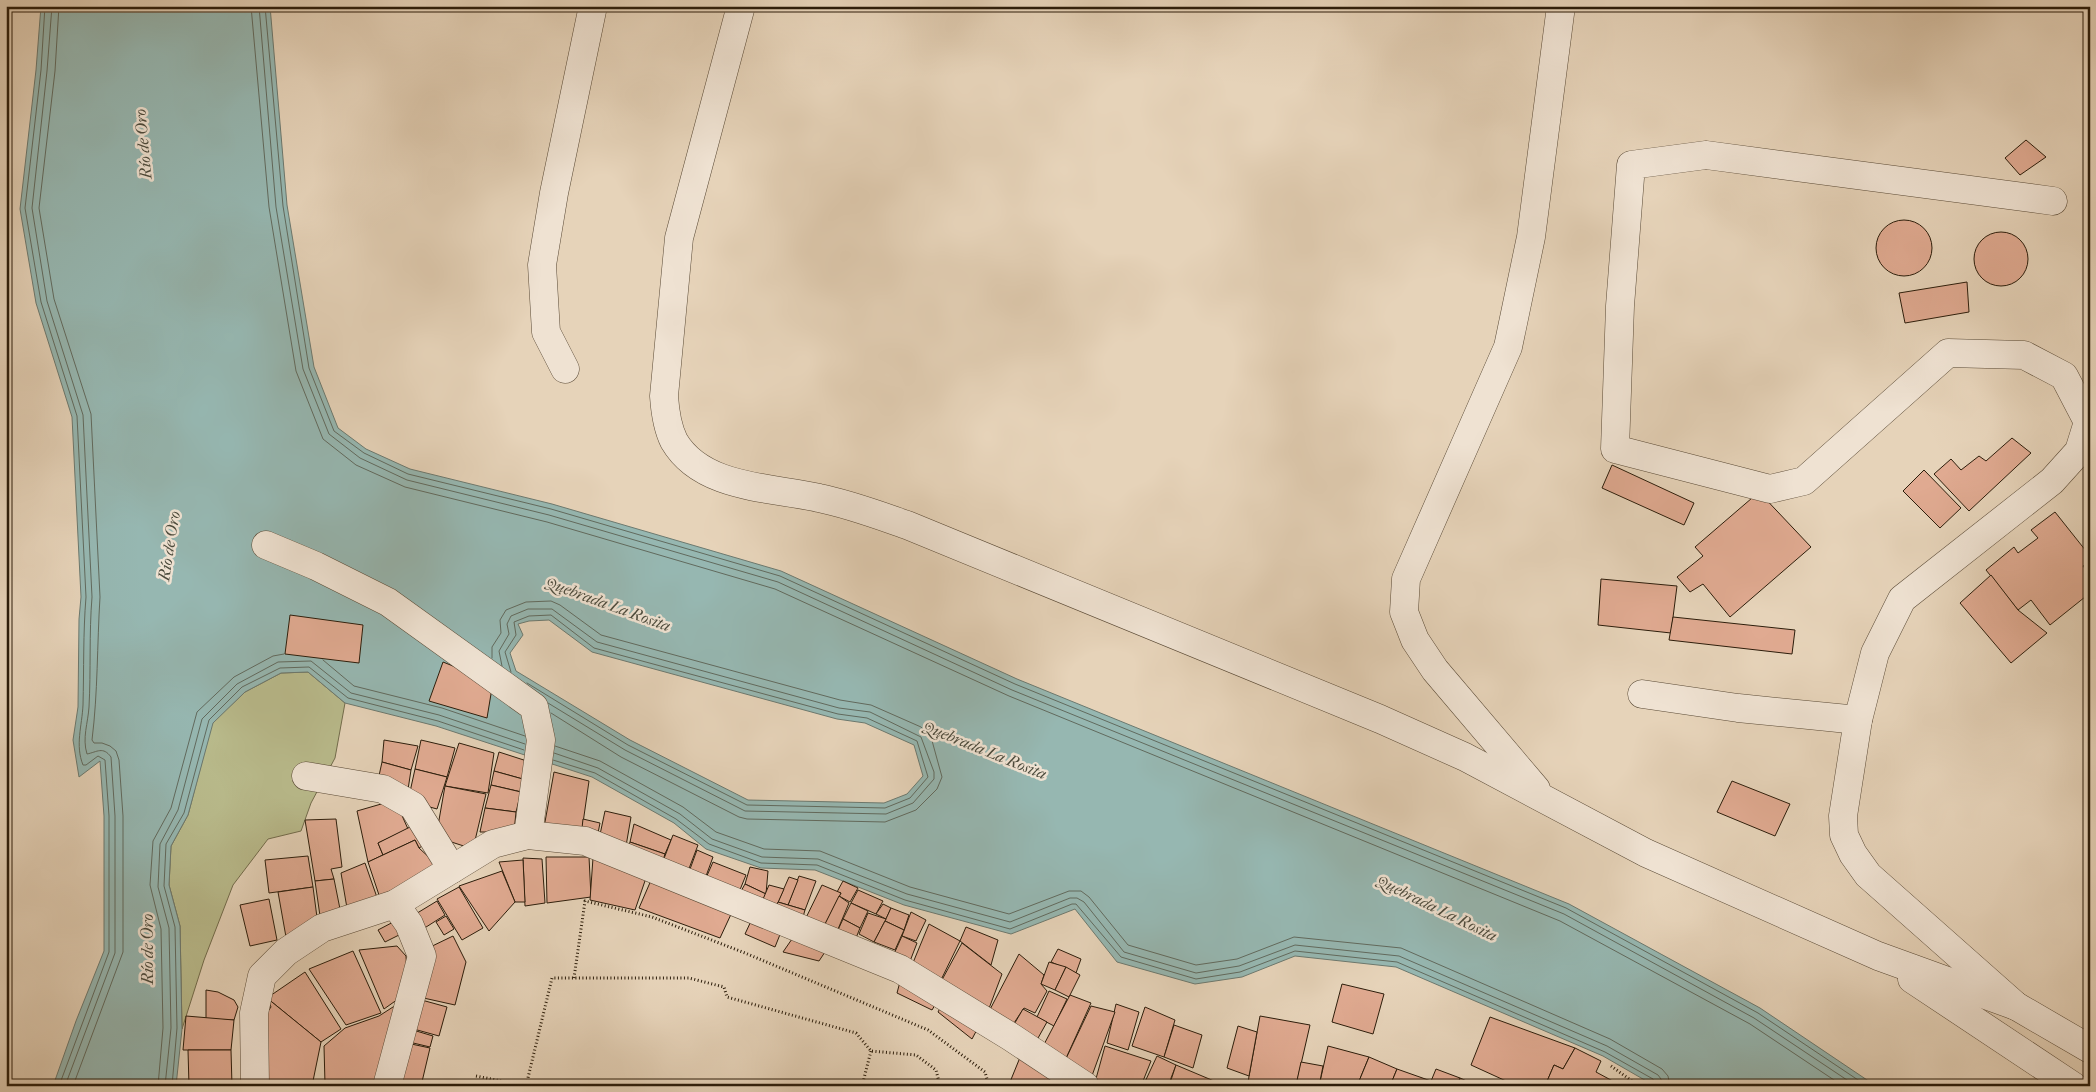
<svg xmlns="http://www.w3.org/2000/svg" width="2096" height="1092" font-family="'IM FELL French Canon',serif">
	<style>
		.green { fill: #b9bb8c; stroke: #726c4c }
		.water { fill: #96b7b1; stroke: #6c796f; fill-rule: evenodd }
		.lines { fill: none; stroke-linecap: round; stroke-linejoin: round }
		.shore { stroke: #616a5e; stroke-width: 1 }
		.building { fill: #e0aa91; stroke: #2c1d0b }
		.minor-casing { stroke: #5a4a36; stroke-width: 29 }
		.path { stroke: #2c1d0b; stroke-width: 3; stroke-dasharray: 1 2.5; stroke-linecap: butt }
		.minor { stroke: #efe2d2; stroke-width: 28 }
		.labels { text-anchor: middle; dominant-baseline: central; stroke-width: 5; stroke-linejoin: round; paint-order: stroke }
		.water-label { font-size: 16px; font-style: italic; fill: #4c4b3d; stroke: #efe2d2 }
	</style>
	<rect width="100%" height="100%" fill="#e6d3b9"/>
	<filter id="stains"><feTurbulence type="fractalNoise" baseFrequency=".004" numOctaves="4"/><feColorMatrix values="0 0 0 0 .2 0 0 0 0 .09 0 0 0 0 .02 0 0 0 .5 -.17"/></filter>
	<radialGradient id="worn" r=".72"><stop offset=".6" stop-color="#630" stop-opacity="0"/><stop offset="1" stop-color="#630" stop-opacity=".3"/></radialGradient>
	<path class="green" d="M308,672L345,703L335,758L311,803L301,831L268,839L233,885L204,960L182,1029L180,926L169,885L171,846L188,815L212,723L245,692L281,673Z"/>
	<path class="water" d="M41,6H270L287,205L314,367L338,428L366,449L410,469L552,504L781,571L1017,679L1569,904L1760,1008L1876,1086H1655L1603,1056L1396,967L1295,956L1242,977L1195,984L1117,962L1075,909L1011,934L904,905L815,870L761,868L706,849L674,823L592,777L436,726L345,703L308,672L281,673L245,692L213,723L188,815L171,846L169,885L180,926L182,1029L176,1086H53L76,1021L104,951V816L100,761L79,777L73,740L78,707L79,619L81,597L72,417L36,303L20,209L36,70ZM549,620L592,652L837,719L865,723L914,745L923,776L907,794L884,803L748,800L630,740L516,671L510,653L523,635L518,624L529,621Z"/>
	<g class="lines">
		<g class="shore">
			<path d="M45,6L41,70L25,208L41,302L77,416L86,597C83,633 84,669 83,705C82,726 75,745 83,765H86L98,756L105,760L109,816V952L59,1086"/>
			<path d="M52,6L47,71L32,208L47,301L83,415L92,597C89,634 91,670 89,707C88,723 82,738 87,754C97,752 103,746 111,757L115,816V953L65,1086"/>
			<path d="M59,6L55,71L39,208L54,299L91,414L100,597C97,645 98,692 92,740L94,743H102L110,746L116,751L119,760L123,816V952L73,1086"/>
			<path d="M251,6L269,207L296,371L323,439L356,465L405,487L547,522L775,589L1009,696L1560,921L1750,1024L1843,1086"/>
			<path d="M259,6L276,207L303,369L329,434L360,458L407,480L549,515L778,582L1012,690L1564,914L1754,1018L1856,1086"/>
			<path d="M265,6L283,206L309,368L334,431L364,453L408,474L551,509L780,576L1015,684L1566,908L1758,1013L1867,1086"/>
			<path d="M492,658V647L501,633L500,620L506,610L526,602L551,601L560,605L601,635L840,700L871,705L921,727L931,737L942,777L937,789L916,810L885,822L747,819L739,817L621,757L551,713"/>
			<path d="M323,660L354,686L442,708L525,736"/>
			<path d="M502,666L499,651L509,634L507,624L511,616L528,609H552L597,642L839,708L870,712L921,737L934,772V779L913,803L886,814L745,811L625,750L548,703"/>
			<path d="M511,672L505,652L516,635L514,622L529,616L551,615L594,648L838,714L867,718L917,741L928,777L910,798L885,808L747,805L628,745L527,683"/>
			<path d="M555,746L600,761L683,807L716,832L764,849L820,851L910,887L1009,914L1069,891H1081L1089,897L1128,945L1196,965L1237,959L1294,937L1401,948L1610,1039L1662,1069L1668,1076L1670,1086"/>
			<path d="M554,753L598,768L680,814L712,839L762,857L818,859L907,894L1010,922L1070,898H1077L1084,902L1124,952L1196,973L1239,966L1295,945L1399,956L1607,1046L1658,1075L1661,1079L1662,1086"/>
			<path d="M553,760L595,773L676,819L709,844L761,863L817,865L905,900L1010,929L1072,904H1076L1121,957L1196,979L1240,972L1295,951L1397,962L1605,1052L1653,1079L1656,1086"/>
			<path d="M158,1086L163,1028L161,929L150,885L153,841L171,808L197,712L234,677L273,656L284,654"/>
			<path d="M165,1086L171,1028L169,928L158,887L160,844L178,810L202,719L237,684L278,662L311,661L351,693L439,715L525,744"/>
			<path d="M172,1086L177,1028L175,927L164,886L166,844L184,813L209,720L242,687L280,668L309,667L348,698L438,721L524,750"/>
		</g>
	</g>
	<g class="building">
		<path d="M2026,140L2046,157L2020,175L2005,158Z"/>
		<circle cx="1904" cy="248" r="28"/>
		<circle cx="2001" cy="259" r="27"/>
		<path d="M1967,282L1969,312L1905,323L1899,293Z"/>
		<path d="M2012,438L2031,453L1969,511L1934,474L1951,459L1961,470L1979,456L1986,461Z"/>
		<path d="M1612,465L1694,503L1684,525L1602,488Z"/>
		<path d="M1924,470L1961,508L1940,528L1903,491Z"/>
		<path d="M1759,492L1811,547L1730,617L1703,584L1690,592L1677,577L1703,556L1695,547Z"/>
		<path d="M2055,512L2090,556V560L2083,566L2090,575V593L2050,625L2031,600L2018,610L1986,570L2014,547L2018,553L2038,538L2031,530Z"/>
		<path d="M1991,575L2018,610L2047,633L2011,663L1960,603Z"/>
		<path d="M1601,579L1677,586L1671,633L1598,625Z"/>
		<path d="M290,615L363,625L359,663L285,654Z"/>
		<path d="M1673,617L1795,630L1792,654L1669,640Z"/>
		<path d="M443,662L493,682L487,718L429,701Z"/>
		<path d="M384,740L418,746L411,770L382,762Z"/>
		<path d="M421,740L455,748L447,777L415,769Z"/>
		<path d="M459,743L494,753L488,793L445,786Z"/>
		<path d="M499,752L533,763L530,781L494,771Z"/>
		<path d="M382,762L411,770L407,796L377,785Z"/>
		<path d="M415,769L447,777L437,809L408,801Z"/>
		<path d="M494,771L530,781L526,793L491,785Z"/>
		<path d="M554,772L589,781L581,837L543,833Z"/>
		<path d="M1732,781L1790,804L1775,836L1717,812Z"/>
		<path d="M491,785L521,792L516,812L485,808Z"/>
		<path d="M445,786L486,794L473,849L436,837Z"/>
		<path d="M395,800L408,829L378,843L383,855L368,862L357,811Z"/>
		<path d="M485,808L516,812L514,832H480Z"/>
		<path d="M605,811L631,817L626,846L598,844Z"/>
		<path d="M336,819L342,867L331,869L334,879L315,881L305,820Z"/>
		<path d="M583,819L600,823L596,843L581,837Z"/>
		<path d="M634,824L671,840L665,854L630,842Z"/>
		<path d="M414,825L424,845L419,848L415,840L383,855L378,843Z"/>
		<path d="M673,835L698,845L685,879L660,869Z"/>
		<path d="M415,840L419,848L445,872L382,904L368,862Z"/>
		<path d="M630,842L665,854L660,869L625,855Z"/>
		<path d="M697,850L713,857L702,887L686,880Z"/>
		<path d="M308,856L313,887L269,893L265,860Z"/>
		<path d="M546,857H589L591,897L547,903Z"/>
		<path d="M523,858L542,859L545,903L525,906Z"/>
		<path d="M593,858L647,875L635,910L590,900Z"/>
		<path d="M523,860L525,902H515L499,862Z"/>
		<path d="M713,862L746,875L735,902L702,887Z"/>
		<path d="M365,863L380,906L348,914L341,873Z"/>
		<path d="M750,867L768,871L766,894L745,884Z"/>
		<path d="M502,871L515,902L489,931L459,886Z"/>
		<path d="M799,876L816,881L805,910L788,905Z"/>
		<path d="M789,877L798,880L788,905L778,902Z"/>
		<path d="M652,878L733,910L720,938L639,908Z"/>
		<path d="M334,879L342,919L321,923L315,881Z"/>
		<path d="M843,881L858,888L850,902L839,896L841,893L837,892Z"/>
		<path d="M745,884L766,894L758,911L735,902Z"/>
		<path d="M769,885L784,889L772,916L758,911Z"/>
		<path d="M822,885L841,893L819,936L801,928Z"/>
		<path d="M313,887L318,925L286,937L278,892Z"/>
		<path d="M459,887L483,928L462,940L437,899Z"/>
		<path d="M858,890L883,901L876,914L851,903Z"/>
		<path d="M839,896L849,903L833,941L819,936Z"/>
		<path d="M269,899L277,940L250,946L240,905Z"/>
		<path d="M437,901L445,915L423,929L414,915Z"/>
		<path d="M778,902L805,910L800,927L772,916Z"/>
		<path d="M851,903L868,911L860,928L843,919Z"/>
		<path d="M883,904L891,908L886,919L876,914Z"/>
		<path d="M891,908L909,915L904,930L885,921Z"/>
		<path d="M911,912L926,920L916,941L902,936Z"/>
		<path d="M868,913L886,919L874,942L859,934Z"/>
		<path d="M446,916L454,929L444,935L436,922Z"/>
		<path d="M399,919L405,932L385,942L378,930Z"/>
		<path d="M752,919L781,932L775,947L745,934Z"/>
		<path d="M843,919L860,928L856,938L833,941Z"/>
		<path d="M885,921L904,930L895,950L874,942Z"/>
		<path d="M929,924L960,941L939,984L910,970Z"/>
		<path d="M966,927L998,940L991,965L960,941Z"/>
		<path d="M453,936L466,962L455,1005L419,997L424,950Z"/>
		<path d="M902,936L917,943L907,969L890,963Z"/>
		<path d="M792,939L825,952L819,961L783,952Z"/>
		<path d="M962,943L1002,974L985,1019L937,989Z"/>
		<path d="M397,946L406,956L408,992L384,1009L359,950Z"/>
		<path d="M1058,949L1081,959L1076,973L1051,962Z"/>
		<path d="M353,951L381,1013L346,1025L309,969Z"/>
		<path d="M1019,954L1044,975L1041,984L1047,991L1035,1013L1024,1008L1012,1026L985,1019Z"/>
		<path d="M1049,962L1066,967L1055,990L1041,984Z"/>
		<path d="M1066,967L1080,975L1069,997L1055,990Z"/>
		<path d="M305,972L341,1029L321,1042L267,998Z"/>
		<path d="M901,978L938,1000L932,1010L897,993Z"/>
		<path d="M1342,984L1384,994L1373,1034L1332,1022Z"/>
		<path d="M206,990L218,992L234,1000L238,1007L234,1020L206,1019Z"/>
		<path d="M1049,991L1067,999L1054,1026L1037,1017Z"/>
		<path d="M1070,995L1091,1003L1063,1065L1040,1052Z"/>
		<path d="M267,998L321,1042L313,1081L319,1082V1086H261L266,1014L271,1007Z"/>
		<path d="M418,999L447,1007L439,1036L410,1028Z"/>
		<path d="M944,1001L981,1022L972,1039L938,1012Z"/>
		<path d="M404,1002L380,1082L325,1084L324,1046L345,1028L379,1016L393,1007Z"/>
		<path d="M1116,1004L1139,1012L1128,1050L1107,1043Z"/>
		<path d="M1091,1006L1115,1012L1089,1084L1062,1067Z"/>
		<path d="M1145,1007L1175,1020L1164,1057L1132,1046Z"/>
		<path d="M1023,1009L1047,1022L1033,1047L1009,1033Z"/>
		<path d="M186,1016L234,1020L231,1050H183Z"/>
		<path d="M1260,1016L1310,1025L1296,1086H1259L1248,1082Z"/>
		<path d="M1490,1017L1575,1048L1563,1069L1554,1065L1545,1086H1517L1471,1065Z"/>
		<path d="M1174,1025L1202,1035L1193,1068L1164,1057Z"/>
		<path d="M1238,1026L1257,1032L1249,1076L1227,1068Z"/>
		<path d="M413,1030L433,1036L430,1047L409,1042Z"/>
		<path d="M402,1042L430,1048L421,1086H391Z"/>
		<path d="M1105,1046L1151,1061L1141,1086H1094Z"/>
		<path d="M1328,1046L1369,1057L1357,1086H1319Z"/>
		<path d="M1575,1048L1601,1061L1596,1072L1622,1086H1545L1554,1065L1563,1069Z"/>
		<path d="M188,1050H231L232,1086H189Z"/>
		<path d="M1021,1055L1058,1084L1057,1086H1014L1010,1082Z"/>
		<path d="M1157,1056L1176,1065L1168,1086H1143Z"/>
		<path d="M1369,1057L1397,1069L1390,1086H1357Z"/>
		<path d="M1301,1062L1323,1066L1319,1086L1296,1085Z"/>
		<path d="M1176,1065L1214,1081L1212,1086H1169Z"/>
		<path d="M1397,1069L1431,1081L1429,1086H1390Z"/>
		<path d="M1436,1069L1460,1078L1457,1086H1429Z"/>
		<path d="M1460,1078L1478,1086H1457Z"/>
	</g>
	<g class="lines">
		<defs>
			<g id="minor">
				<path d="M741,6L679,238L664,396C665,411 667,427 674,441C702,489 771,487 819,498C849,504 878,515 907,525L1380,719L1465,757L1646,853L1878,956L2016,1006L2090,1049"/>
				<path d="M565,369L546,332L542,265L554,193L593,6"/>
				<path d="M266,545L316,566L388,602L534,707L541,740L528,835"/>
				<path d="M1642,694L1738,708L1858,720"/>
				<path d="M306,776L383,789L413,806L452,869"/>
				<path d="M1536,789L1435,670L1415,640L1404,612L1406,579L1508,347L1531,237L1561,6"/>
				<path d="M1912,979L2073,1086"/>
				<path d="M2016,1006L1868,875L1853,854L1844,835L1843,816L1858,720L1875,653L1902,599L2052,481L2079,451L2088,422L2064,376L2024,355L1948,353L1804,481L1770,489L1615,449L1620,306L1631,165L1706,155L2053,201"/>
				<path d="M255,1086L254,1013L262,976L286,952L322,928L395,904L493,844L528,835L585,841L900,969L1011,1037L1085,1086"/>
				<path d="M387,1086L422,956L409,924L395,904"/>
			</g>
		</defs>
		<use href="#minor" class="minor-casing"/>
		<g class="path">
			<path d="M574,978L585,901L652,917L745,953L928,1030L985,1072L989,1086"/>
			<path d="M1611,1066L1639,1086"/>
			<path d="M476,1076L526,1086L552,978H689L724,987L727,997L856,1033L871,1051L916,1055L936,1070L940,1086"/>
			<path d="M862,1086L871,1051"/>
		</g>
		<use href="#minor" class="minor"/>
	</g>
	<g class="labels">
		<g class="water-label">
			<text transform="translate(143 144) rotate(-95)">Río de Oro</text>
			<text transform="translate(169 546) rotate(-81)">Río de Oro</text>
			<text transform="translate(608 604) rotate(20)">Quebrada La Rosita</text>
			<text transform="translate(985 750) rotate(22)">Quebrada La Rosita</text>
			<text transform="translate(1437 908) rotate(26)">Quebrada La Rosita</text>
			<text transform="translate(147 949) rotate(-90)">Río de Oro</text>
		</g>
	</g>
	<rect width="2096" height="1092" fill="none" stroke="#e6d3b9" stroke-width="25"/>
	<rect x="8" y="8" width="2081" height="1077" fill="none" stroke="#2c1d0b" stroke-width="2.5"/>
	<rect x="12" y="12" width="2071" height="1067" fill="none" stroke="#2c1d0b"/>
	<rect width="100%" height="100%" filter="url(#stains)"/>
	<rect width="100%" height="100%" fill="url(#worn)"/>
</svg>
